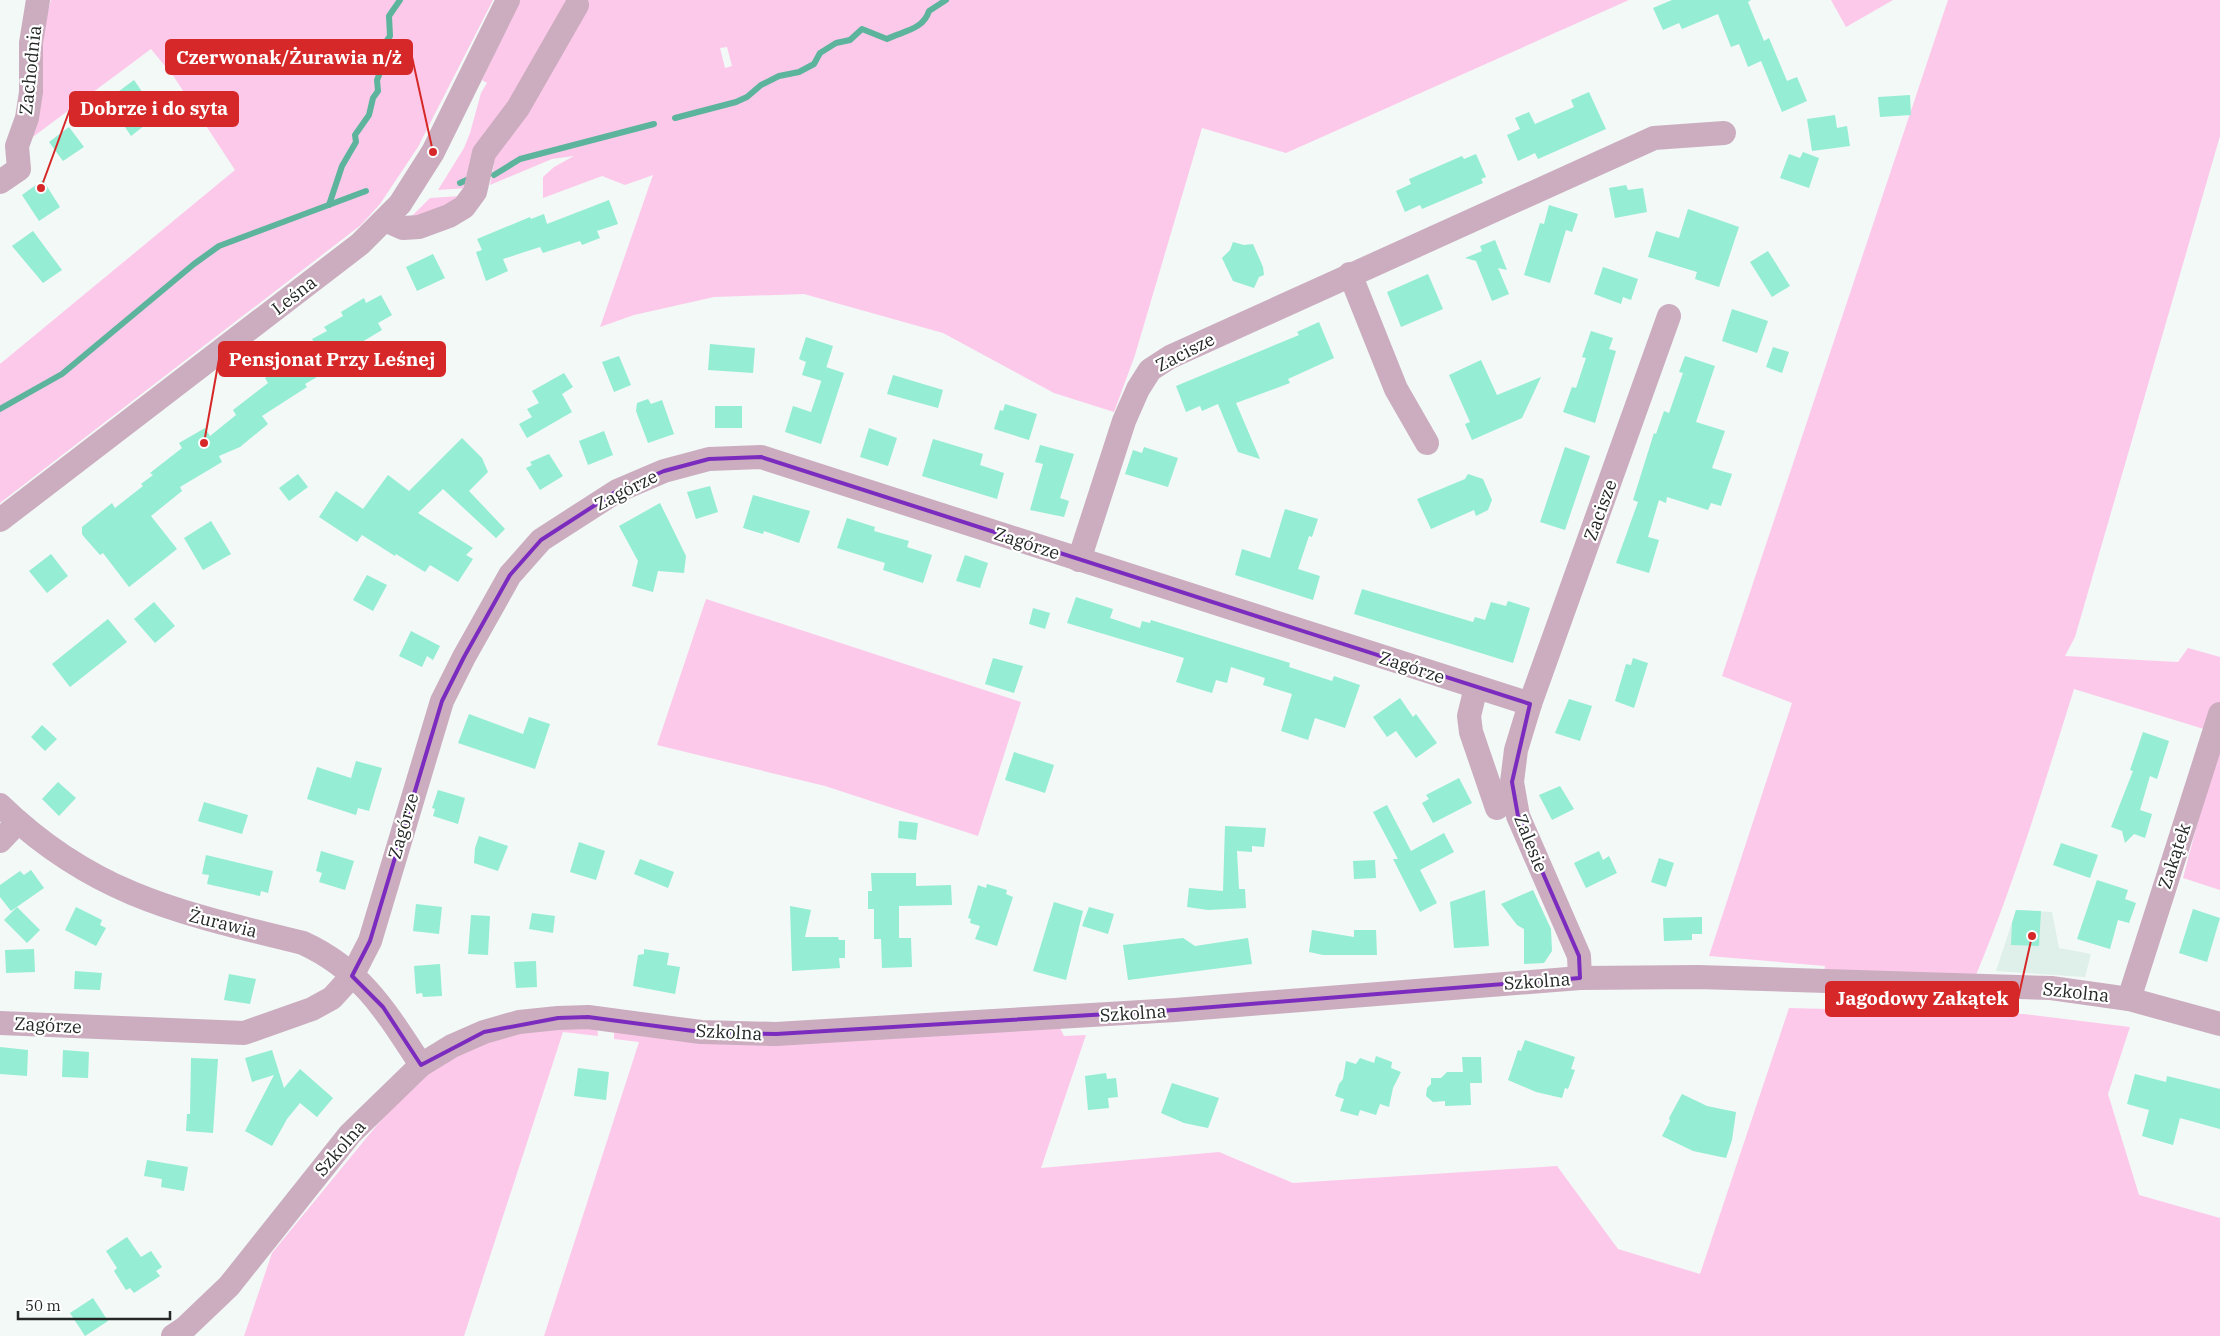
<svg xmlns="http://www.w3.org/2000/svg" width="2220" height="1336" font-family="'IBM Plex Serif',serif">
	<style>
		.built { fill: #dfefe9 }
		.green { fill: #fdc9ea; fill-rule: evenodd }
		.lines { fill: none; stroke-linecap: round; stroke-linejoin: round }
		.stream { stroke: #5db49d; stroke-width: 6 }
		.building { fill: #95edd4 }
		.minor { stroke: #cbadbf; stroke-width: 24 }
		.marked { fill: none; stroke: #7b2cbf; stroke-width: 4; stroke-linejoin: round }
		.labels { text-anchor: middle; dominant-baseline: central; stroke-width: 4.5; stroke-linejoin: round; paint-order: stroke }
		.street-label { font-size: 18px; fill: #252827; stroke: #fff }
		.leader { fill: none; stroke: #d62828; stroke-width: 2 }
		.callout-dot { fill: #d62828; stroke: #fff; stroke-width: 2 }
		.callout { fill: #d62828; stroke: #d62828; stroke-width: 2 }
		.callout-label { font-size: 19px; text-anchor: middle; font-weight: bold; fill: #fff }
	</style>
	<rect width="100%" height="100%" fill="#f2f9f7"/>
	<path class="built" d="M2016,910L2052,912L2059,948L2091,954L2085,977L1996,971Z"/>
	<g class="green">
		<path d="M51,0H493L418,147L380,204L361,225L0,503V364L235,170L174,77L151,49L22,145L37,113L45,22Z"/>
		<path d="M520,0H1629L1286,153L1202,128L1135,355L1114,412L1054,393L943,333L804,294L714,297L634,315L600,327L653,175L625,185L602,176L543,198V177L554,167L574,156L552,159L490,185L494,164L475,170L469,188L438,190L464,148L470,133L481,93L487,83L482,80ZM727,47L732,66L725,68L720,48Z"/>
		<path d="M1831,0H1893L1846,27Z"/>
		<path d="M1948,0H2220V136L2075,637L2065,656L2178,662L2188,648L2220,657V734L2074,689C2044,785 2015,881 1976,975L1824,972L1825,966L1709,956L1792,703L1722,676Z"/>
		<path d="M460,196L454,202L408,220L430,198Z"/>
		<path d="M706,599L1021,702L978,836L825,786L657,745Z"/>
		<path d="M2220,737V890L2183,878Z"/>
		<path d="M1789,1008L2024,1014L2130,1027L2108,1094L2139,1195L2220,1218V1336H544L639,1042L614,1039V1030L1060,1028L1064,1036L1086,1035L1041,1168L1219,1152L1293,1183L1557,1166L1618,1249L1700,1274Z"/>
		<path d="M556,1026L597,1027L598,1036L563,1032L464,1336H244L272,1253L377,1125L414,1085L439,1065L472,1047L510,1034Z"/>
	</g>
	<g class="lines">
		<g class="stream">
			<path d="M675,118L736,102L747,97L761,85L779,76L799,72L814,64L820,53L836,43L850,40L862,29L887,39C903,31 923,30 929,11L946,0"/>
			<path d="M494,175L520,159L654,124"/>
			<path d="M460,183L471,178"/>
			<path d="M329,205L342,166L356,142L355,135L369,115L373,98L378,91L377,80L382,68L378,53L390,36L389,16L400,0"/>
			<path d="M0,409L62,374L194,264L219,246L366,191"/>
		</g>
	</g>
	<g class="building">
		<path d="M1672,0H1751L1748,2L1764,41L1769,38L1787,81L1797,77L1807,101L1782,112L1761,61L1748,67L1739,44L1731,47L1718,14L1682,29L1679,23L1663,30L1653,8Z"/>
		<path d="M134,80L158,115L131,136L107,100Z"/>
		<path d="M1589,92L1606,129L1538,159L1535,153L1518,161L1507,135L1520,129L1515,118L1529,112L1535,124L1574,107L1571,100Z"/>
		<path d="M1910,95L1911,115L1880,117L1878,97Z"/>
		<path d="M1835,115L1837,128L1847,126L1850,146L1812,151L1807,119Z"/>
		<path d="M69,127L84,147L63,161L49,142Z"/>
		<path d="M1803,152L1819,158L1809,188L1780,178L1789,154L1800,158Z"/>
		<path d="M1476,154L1486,177L1481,179L1483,183L1422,209L1420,205L1405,212L1396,191L1411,184L1409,179L1462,156L1464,159Z"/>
		<path d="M43,180L60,207L39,221L22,195Z"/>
		<path d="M1626,185L1628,190L1643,188L1647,212L1615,218L1609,188Z"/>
		<path d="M609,200L618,224L597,231L600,238L582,245L580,241L543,253L540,247L503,259L508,271L486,281L476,252L482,250L477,239L530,217L531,219L544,214L547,224Z"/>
		<path d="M1549,205L1578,214L1572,232L1566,230L1550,283L1524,275L1540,223L1544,224Z"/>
		<path d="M1688,209L1739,227L1719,287L1695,279L1697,272L1648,257L1656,231L1679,238Z"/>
		<path d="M33,231L62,270L43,283L12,246Z"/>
		<path d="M1495,240L1507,270L1498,268L1509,294L1492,301L1476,261L1465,258L1482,251L1480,246Z"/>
		<path d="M1233,242L1244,245L1253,244L1263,267L1264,275L1259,277L1254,288L1233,281L1222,258L1230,250Z"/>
		<path d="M1768,251L1790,286L1772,297L1750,262Z"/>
		<path d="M433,254L445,278L417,291L406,267Z"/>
		<path d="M1603,267L1638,279L1631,300L1623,297L1621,304L1594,294Z"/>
		<path d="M1428,274L1443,309L1401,327L1387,292Z"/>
		<path d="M381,295L392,315L378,323L382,330L342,354L346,360L305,384L307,387L262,416L268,424L240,447L219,456L222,462L180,487L182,491L151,516L177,549L129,587L103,553L100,555L85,538L82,534V527L112,503L115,508L143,486L141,484L153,475L150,473L182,448L179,443L205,428L210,436L236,415L233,410L268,383L265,378L316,345L312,339L327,331L324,327L343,316L341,312L364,298L366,303Z"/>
		<path d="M1732,309L1768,321L1757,353L1722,341Z"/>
		<path d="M1319,322L1334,358L1288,379L1290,383L1236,403L1260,459L1238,452L1218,404L1202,411L1200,406L1186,412L1176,386L1299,335L1297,332Z"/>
		<path d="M1591,331L1613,338L1609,349L1616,351L1595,423L1563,412L1572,387L1576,388L1586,358L1582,357Z"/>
		<path d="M806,337L833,346L822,381L802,375L806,362L799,359Z"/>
		<path d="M710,344L755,348L753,373L708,370Z"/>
		<path d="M1773,347L1789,352L1782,373L1766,367Z"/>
		<path d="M619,356L631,385L614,392L602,362Z"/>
		<path d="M1685,356L1715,366L1696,422L1725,431L1712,468L1732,474L1721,506L1711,503L1708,510L1667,497L1666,503L1659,500L1648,537L1659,540L1649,573L1616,563L1638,502L1633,500L1654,433L1656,434L1664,411L1669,413L1683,373L1679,372Z"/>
		<path d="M1481,360L1497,395L1541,377L1522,418L1472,440L1465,424L1470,422L1449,375Z"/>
		<path d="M826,367L844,373L821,444L785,432L793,406L811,412Z"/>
		<path d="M564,373L573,387L562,394L572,412L527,438L519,424L532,417L527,409L539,403L532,391Z"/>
		<path d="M893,375L943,390L938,408L887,394Z"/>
		<path d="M648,399L651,404L662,400L674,434L648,443L636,411L637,403Z"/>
		<path d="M1005,404L1037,414L1029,440L994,429L1000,410L1003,411Z"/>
		<rect x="715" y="406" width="27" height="22"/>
		<path d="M869,428L897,438L888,466L860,457Z"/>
		<path d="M604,431L613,455L588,465L579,441Z"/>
		<path d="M462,438L482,458L488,472L469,491L505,529L496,538L443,489L418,513L473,548L466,555L473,559L458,582L430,565L425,572L396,554L395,556L362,535L357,542L319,517L336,491L363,509L388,475L409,491Z"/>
		<path d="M933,439L983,454L980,465L1004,473L997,499L922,476Z"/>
		<path d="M1040,445L1074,454L1060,498L1069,501L1064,517L1030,510L1043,464L1035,462Z"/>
		<path d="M1144,447L1178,458L1168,487L1125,474L1133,450L1142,453Z"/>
		<path d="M1565,447L1590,456L1565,530L1540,522Z"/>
		<path d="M549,454L563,476L540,490L526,468L532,465L530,462Z"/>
		<path d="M298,474L308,487L289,501L279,488Z"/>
		<path d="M1468,474L1483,479L1492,500L1488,510L1476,516L1474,510L1431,529L1417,499L1465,479Z"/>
		<path d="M710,486L718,512L696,519L687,492Z"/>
		<path d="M753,495L810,511L799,543L764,531L763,534L743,528Z"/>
		<path d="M660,503L686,556L684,573L658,571L653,592L632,586L638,561L619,526Z"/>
		<path d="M1285,509L1318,519L1312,537L1309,536L1298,569L1320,576L1313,600L1235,575L1242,549L1270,558Z"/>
		<path d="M847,518L875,527L874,531L909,541L907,547L932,555L923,583L883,570L885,563L837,548Z"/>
		<path d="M211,521L231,554L203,570L184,538Z"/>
		<path d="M51,554L68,576L47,593L29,571Z"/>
		<path d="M965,555L988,563L980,588L956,581Z"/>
		<path d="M367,575L387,585L373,611L353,600Z"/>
		<path d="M1362,589L1473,622L1475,617L1485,620L1491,602L1506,606L1508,601L1530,608L1513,663L1354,614Z"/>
		<path d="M1076,597L1113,609L1110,618L1140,628L1142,621L1150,623L1151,620L1290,663L1289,667L1332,681L1334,676L1360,685L1345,728L1315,718L1308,740L1281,731L1292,694L1263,685L1265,678L1231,667L1227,683L1216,680L1212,693L1176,682L1184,658L1067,623Z"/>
		<path d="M154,602L175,626L155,643L134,619Z"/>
		<path d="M1033,608L1050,613L1045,629L1029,624Z"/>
		<path d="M108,619L127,642L70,687L52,664Z"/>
		<path d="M411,631L440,646L433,660L427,656L422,667L399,656Z"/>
		<path d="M993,658L1023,666L1014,693L985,684Z"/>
		<path d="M1633,658L1648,663L1634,708L1615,701L1626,664L1631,665Z"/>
		<path d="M1400,698L1413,717L1416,714L1437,743L1416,758L1396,731L1387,737L1373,717Z"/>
		<path d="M1569,699L1592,706L1580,741L1555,733Z"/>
		<path d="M469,714L523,734L529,717L550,724L535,769L458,743Z"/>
		<path d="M42,725L57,739L45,751L31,737Z"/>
		<path d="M2143,732L2169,741L2157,779L2150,776L2140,810L2152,814L2145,838L2134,834L2125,843L2122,831L2111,827L2133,771L2130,770Z"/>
		<path d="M1014,752L1054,765L1045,793L1005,780Z"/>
		<path d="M356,761L382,768L369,811L358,808L356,815L307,799L317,767L351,778Z"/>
		<path d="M1459,778L1472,803L1433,823L1422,803L1429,799L1426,795Z"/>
		<path d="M58,782L76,798L59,816L42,799Z"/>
		<path d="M1560,786L1574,809L1552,820L1539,795Z"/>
		<path d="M438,790L465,798L458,824L433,816L435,809L432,808Z"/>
		<path d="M204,802L248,815L242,834L198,821Z"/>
		<path d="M1387,805L1411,851L1444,833L1454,852L1420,870L1437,903L1420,912L1393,859H1398L1373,812Z"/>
		<path d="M899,821L918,823L916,840L898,838Z"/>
		<path d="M1225,826L1266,828L1264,847L1252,846V852L1237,851L1239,889H1245L1246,908L1208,910L1187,907L1189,888L1223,891Z"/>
		<path d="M479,836L508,846L498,871L474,863L475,848Z"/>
		<path d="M579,842L605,851L596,880L570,872Z"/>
		<path d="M2061,843L2098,855L2090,878L2053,865Z"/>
		<path d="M321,851L354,861L345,890L319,882L322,873L316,871Z"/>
		<path d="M1599,851L1603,860L1609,856L1617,873L1586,888L1574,863Z"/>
		<path d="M206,855L273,871L268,893L261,891L260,896L207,884L209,875L202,874Z"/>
		<path d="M1659,858L1674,863L1666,887L1651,882Z"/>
		<path d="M640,859L674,872L668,888L634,874Z"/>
		<path d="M1375,860L1376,878L1354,879L1353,861Z"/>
		<path d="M31,870L44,888L11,911L0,897V885L20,871L24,875Z"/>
		<path d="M871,873H916V886L951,885L952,905L899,906V938H911L912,967L882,968L881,939H874V909H868V891H872Z"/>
		<path d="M2097,880L2128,890L2125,899L2136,903L2129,923L2118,920L2110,949L2077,939Z"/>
		<path d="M987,884L1007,890L1006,894L1013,897L997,946L975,939L980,926L970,923L971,919L968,918L978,885L986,888Z"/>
		<path d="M1485,890L1489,946L1454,948L1450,902Z"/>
		<path d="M1533,890L1551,929L1552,951L1544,963L1524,964V929L1517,925L1501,904Z"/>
		<path d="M1054,902L1083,911L1066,980L1033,971Z"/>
		<path d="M416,904L442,907L439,934L413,931Z"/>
		<path d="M790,906L811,910L805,937H838L839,940H845V958H839L840,968L792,971Z"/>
		<path d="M17,907L40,930L27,943L4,920Z"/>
		<path d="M76,907L102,920L100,925L106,928L96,946L65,930Z"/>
		<path d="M1089,907L1114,914L1108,934L1082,926Z"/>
		<path d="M2193,909L2220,918L2207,962L2179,953Z"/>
		<path d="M2016,910L2041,911L2039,946L2011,945L2012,923Z"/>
		<path d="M532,913L555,916L553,933L529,929Z"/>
		<path d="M471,915L490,916L488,955L468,954Z"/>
		<path d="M1702,917V934H1692V940L1664,941L1663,918Z"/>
		<path d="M1312,930L1354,937V930H1376L1377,955H1323L1309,952Z"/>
		<path d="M1183,938L1195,946L1248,938L1252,964L1128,980L1123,945Z"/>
		<path d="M34,949L35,972L6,973L5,950Z"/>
		<path d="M644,949L669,953L667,965L680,967L675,994L633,986L638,955L644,954Z"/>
		<path d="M536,961L537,987L516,988L514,962Z"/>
		<path d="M440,964L442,996L423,997L422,993L416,994L414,966Z"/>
		<path d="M75,971L102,973L100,990L74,989Z"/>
		<path d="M229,974L256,979L250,1004L224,1000Z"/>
		<path d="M1525,1040L1575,1057L1571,1069L1575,1070L1568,1089L1565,1088L1562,1098L1536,1092L1508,1080L1518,1050L1521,1051Z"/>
		<path d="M0,1047L28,1050L27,1076L0,1074Z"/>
		<path d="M63,1050L89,1052L88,1078L62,1077Z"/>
		<path d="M272,1050L284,1088L300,1069L333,1098L317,1117L300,1103L287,1119L272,1146L245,1131L274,1075L252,1082L245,1058Z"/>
		<path d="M1376,1056L1392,1062L1391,1068L1401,1072L1393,1088L1389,1107L1380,1104L1376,1115L1360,1110L1358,1116L1340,1111L1344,1099L1335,1096L1339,1084L1343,1079L1346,1061L1356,1064L1360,1058L1374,1063Z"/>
		<path d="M1462,1057H1481L1482,1083H1470L1471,1105L1445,1106V1101L1433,1102L1426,1096L1427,1088L1431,1084V1078H1441L1447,1072H1463Z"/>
		<path d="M191,1058L218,1059L213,1133L186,1131L187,1114H190Z"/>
		<path d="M578,1068L609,1072L606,1100L574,1096Z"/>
		<path d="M1106,1073L1107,1079L1116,1078L1118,1097L1108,1098L1109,1108L1088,1110L1085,1076Z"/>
		<path d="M2135,1074L2166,1082L2167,1076L2220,1089V1129L2180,1118L2173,1145L2142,1136L2149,1110L2127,1104Z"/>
		<path d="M1172,1083L1219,1098L1208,1128L1184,1123L1161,1113Z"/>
		<path d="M1682,1094L1707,1106L1736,1112L1732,1140L1726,1158L1693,1151L1662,1136L1670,1121L1669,1118Z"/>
		<path d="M147,1160L188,1167L184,1191L161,1187L162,1179L144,1176Z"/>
		<path d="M127,1237L141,1257L151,1251L162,1267L156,1271L160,1276L134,1293L130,1288L126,1290L114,1271L117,1268L106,1251Z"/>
		<path d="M93,1298L108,1321L85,1336L70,1313Z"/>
	</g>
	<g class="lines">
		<g class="minor">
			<path d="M0,182L19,169L17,146L27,118L31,92V43L38,0"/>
			<path d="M385,220L403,228L419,227L449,216L464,207L475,192L484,153L518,108L577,5"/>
			<path d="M1350,274L1396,389L1427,443"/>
			<path d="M0,520L360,244L400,204L433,152L508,0"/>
			<path d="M1079,560L1124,421L1138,389L1150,370L1170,357L1654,138L1724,133"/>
			<path d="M1476,687L1469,716L1471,732L1497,808"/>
			<path d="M0,805C94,896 182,913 303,943C362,970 387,1013 421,1065"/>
			<path d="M0,841L18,822"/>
			<path d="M1580,978L1579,956L1518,816L1512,782L1516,750L1530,704L1669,316"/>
			<path d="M2129,999L2220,714"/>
			<path d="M0,1023L244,1033L312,1009L332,998L352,976L370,941L442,701L464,657L510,575L541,540L617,491L664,471L709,459L761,457L1530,704"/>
			<path d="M173,1336L185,1328L229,1286L350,1134L421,1065L452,1046L484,1032L519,1022L558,1018L588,1017L701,1032L776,1034L1175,1010L1580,978L1698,977L2051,988L2129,999L2220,1024"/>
		</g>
	</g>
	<path class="marked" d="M761,457L1530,704L1512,782L1518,816L1579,956L1580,978L1175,1010L776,1034L701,1032L588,1017L558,1018L484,1032L421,1065L383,1007L352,976L370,941L442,701L464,657L510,575L541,540L617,491L664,471L709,459Z"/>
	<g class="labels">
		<g class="street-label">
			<text transform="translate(30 70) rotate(-84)">Zachodnia</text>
			<text transform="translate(294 295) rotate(-38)">Leśna</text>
			<text transform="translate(1185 352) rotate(-27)">Zacisze</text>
			<text transform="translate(626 490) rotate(-27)">Zagórze</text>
			<text transform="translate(1600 510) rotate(-70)">Zacisze</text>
			<text transform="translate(1027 543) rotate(18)">Zagórze</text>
			<text transform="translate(1412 667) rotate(18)">Zagórze</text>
			<text transform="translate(403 826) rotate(-74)">Zagórze</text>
			<text transform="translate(1531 843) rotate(68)">Zalesie</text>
			<text transform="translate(2174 856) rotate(-72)">Zakątek</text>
			<text transform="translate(223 923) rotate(14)">Żurawia</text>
			<text transform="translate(1537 981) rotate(-4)">Szkolna</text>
			<text transform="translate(2076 992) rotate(6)">Szkolna</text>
			<text transform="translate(1133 1013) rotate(-4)">Szkolna</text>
			<text transform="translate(48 1025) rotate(3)">Zagórze</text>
			<text transform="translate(729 1032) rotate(3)">Szkolna</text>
			<text transform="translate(340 1148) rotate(-49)">Szkolna</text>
		</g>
	</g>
	<path class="leader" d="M433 152L412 57M41 188L70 109M204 443L219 359M2032 936L2018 999"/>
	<g class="callout-dot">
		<circle cx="433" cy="152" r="5"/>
		<circle cx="41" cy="188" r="5"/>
		<circle cx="204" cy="443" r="5"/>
		<circle cx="2032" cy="936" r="5"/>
	</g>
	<g class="callout">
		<rect x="166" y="40" width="246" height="34" rx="5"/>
		<rect x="70" y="92" width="168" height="34" rx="5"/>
		<rect x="219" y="342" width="226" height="34" rx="5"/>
		<rect x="1826" y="982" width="192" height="34" rx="5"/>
	</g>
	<g class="callout-label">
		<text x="289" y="64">Czerwonak/Żurawia n/ż</text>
		<text x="154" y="115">Dobrze i do syta</text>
		<text x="332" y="366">Pensjonat Przy Leśnej</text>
		<text x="1922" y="1005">Jagodowy Zakątek</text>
	</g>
	<path d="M18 1311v8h152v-8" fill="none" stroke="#252827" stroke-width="2.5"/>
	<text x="25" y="1311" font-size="15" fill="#252827" stroke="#ffffff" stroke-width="4" paint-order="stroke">50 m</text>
</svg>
